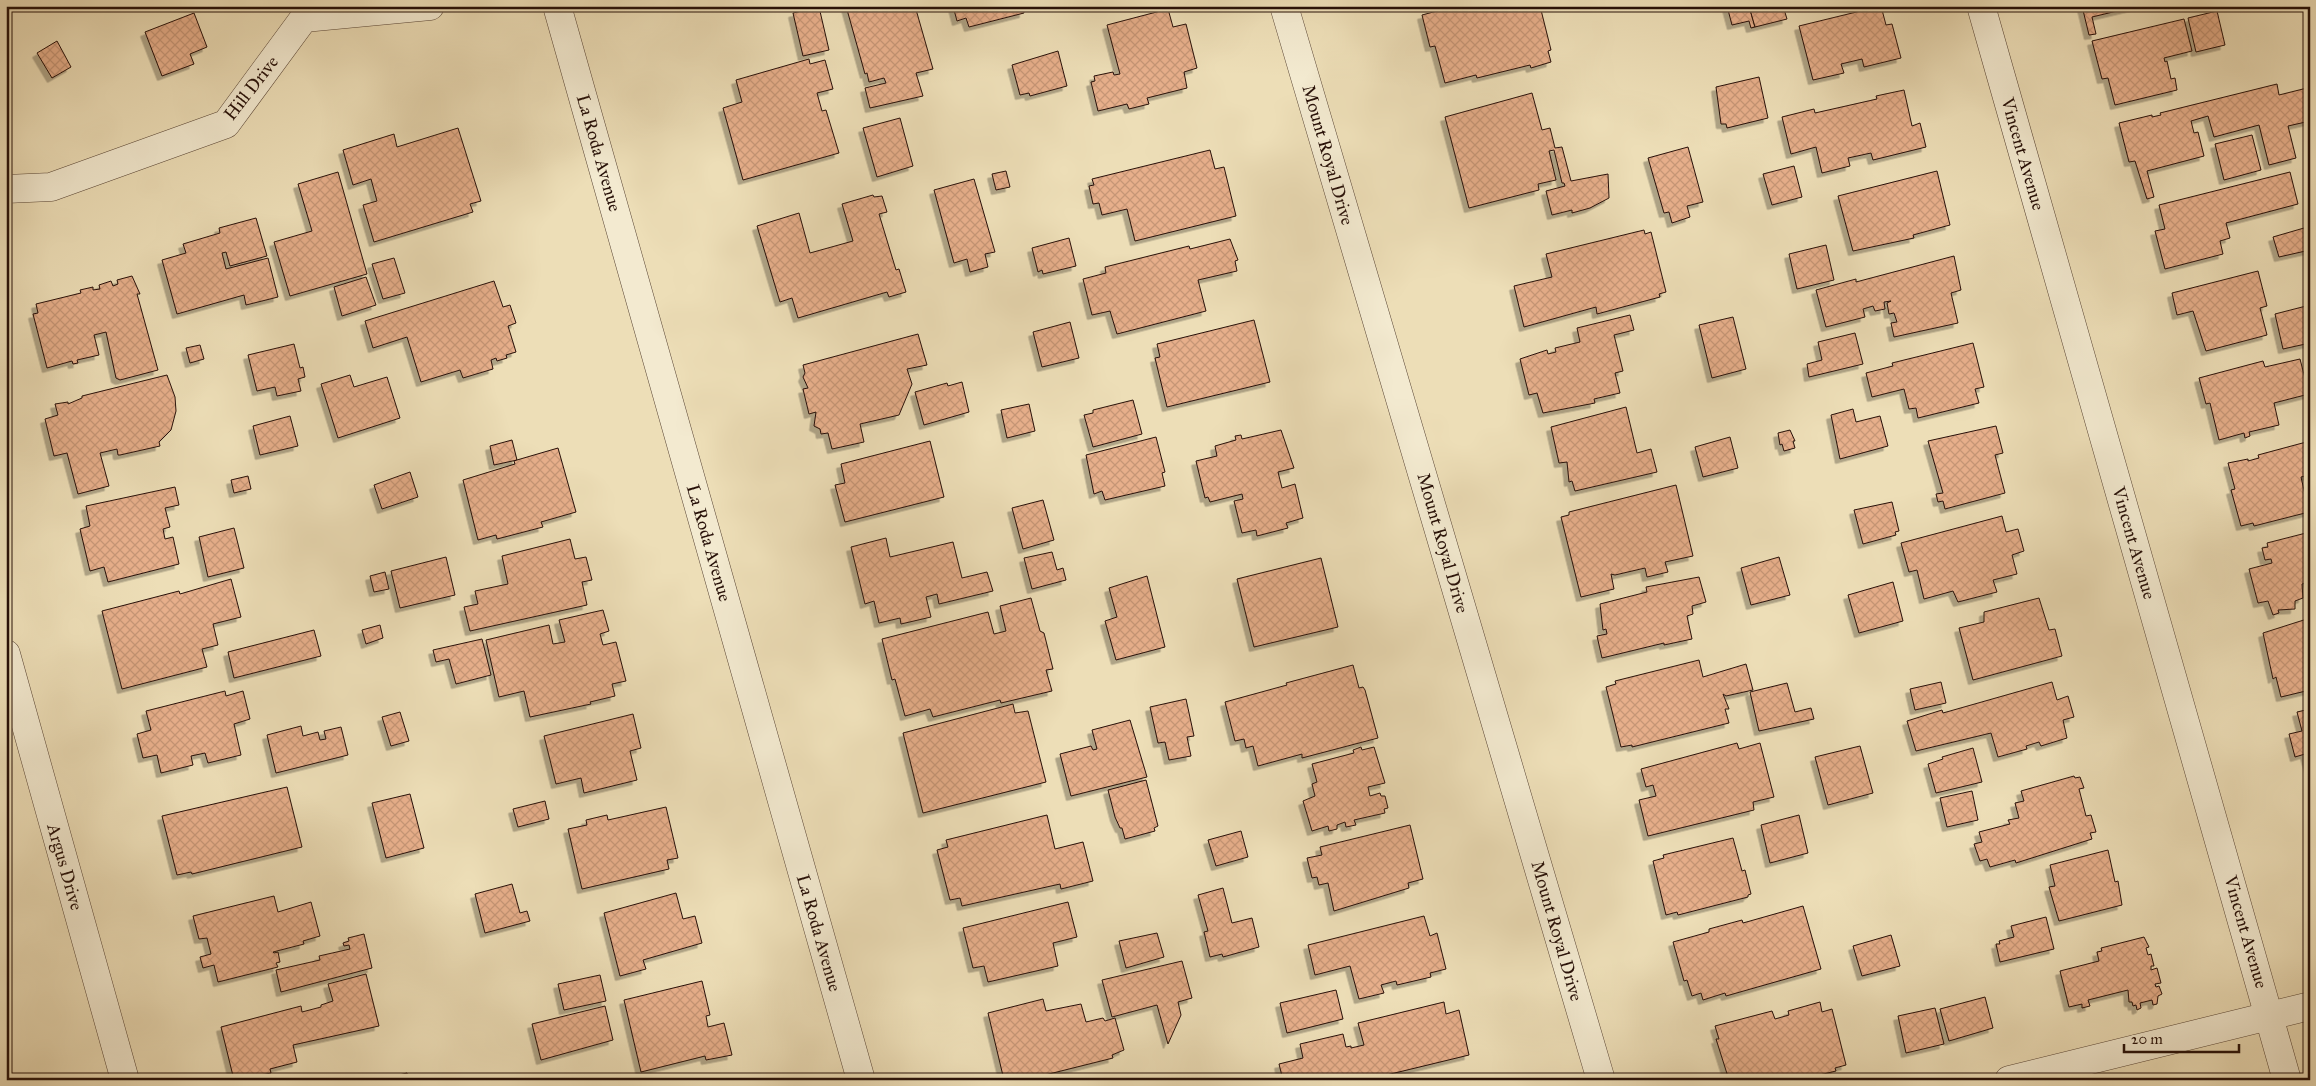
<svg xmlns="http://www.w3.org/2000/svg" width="2316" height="1086" font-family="'IM FELL Great Primer',serif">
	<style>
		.building { fill: url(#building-cross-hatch); stroke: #271008; filter: url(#shadow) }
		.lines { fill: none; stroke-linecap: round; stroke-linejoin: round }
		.minor-casing { stroke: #584434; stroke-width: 29 }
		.minor { stroke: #f3ead0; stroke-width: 28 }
		.labels { text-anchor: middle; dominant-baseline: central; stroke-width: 5; stroke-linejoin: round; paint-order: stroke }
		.street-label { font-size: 18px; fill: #271008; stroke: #f3ead0 }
	</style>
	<defs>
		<pattern id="building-cross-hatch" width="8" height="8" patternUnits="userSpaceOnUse" patternTransform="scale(1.25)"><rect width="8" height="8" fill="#e7af8b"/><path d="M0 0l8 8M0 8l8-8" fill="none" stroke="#c69676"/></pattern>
		<filter id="shadow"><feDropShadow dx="-4.5" dy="4.5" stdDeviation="0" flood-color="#0004"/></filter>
	</defs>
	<rect width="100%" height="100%" fill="#eddeb7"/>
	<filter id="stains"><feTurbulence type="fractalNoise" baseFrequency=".004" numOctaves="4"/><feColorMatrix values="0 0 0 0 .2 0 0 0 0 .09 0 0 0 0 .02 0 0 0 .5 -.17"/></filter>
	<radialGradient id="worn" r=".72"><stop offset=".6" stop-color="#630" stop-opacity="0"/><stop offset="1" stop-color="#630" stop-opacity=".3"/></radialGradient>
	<g class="building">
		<path d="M846,6H915L933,69L916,73L923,96L870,108L865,88L886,83L884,78L869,82L867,73L865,74Z"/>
		<path d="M953,6H1023L1024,13L969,27L966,18L957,21Z"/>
		<path d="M1456,6L1457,10L1472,6H1540L1551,50L1548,51L1551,62L1531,68L1530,65L1477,78L1476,75L1445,83L1435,46L1430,47L1422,15Z"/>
		<path d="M1727,6H1749L1755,27L1751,28L1749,21L1732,25Z"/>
		<path d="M1749,6H1783L1787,19L1755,27Z"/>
		<path d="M1881,6L1886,25L1892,24L1901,58L1864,67L1862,59L1841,64L1844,73L1813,80L1799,26Z"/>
		<path d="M2082,6H2138L2092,17L2096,34L2089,35Z"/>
		<path d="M819,7L829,50L803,56L793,13Z"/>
		<path d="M1168,9L1173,27L1186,24L1197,68L1184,72L1187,88L1147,98L1149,104L1129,109L1127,104L1098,111L1091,82L1095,81L1094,76L1113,72L1114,75L1120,74L1107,25Z"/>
		<path d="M2217,11L2225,45L2196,52L2188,18Z"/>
		<path d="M194,13L207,47L190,54L194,64L162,76L145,32Z"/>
		<path d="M2184,19L2192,51L2164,58L2165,62L2167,61L2171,79L2175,78L2177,90L2115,105L2108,78L2102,79L2092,41Z"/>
		<path d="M57,41L71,67L52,78L37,53Z"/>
		<path d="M1058,51L1067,86L1030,96L1029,93L1020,95L1012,65Z"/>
		<path d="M809,59L810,64L825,60L833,89L817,93L822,111L826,110L839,153L743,180L723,108L742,102L736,80Z"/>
		<path d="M1759,77L1768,118L1727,128L1726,124H1721L1716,87Z"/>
		<path d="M2277,84L2279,95L2307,88L2310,98V121L2288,126L2296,158L2269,165L2259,125L2214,137L2208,116L2191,121L2194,133L2198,132L2204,156L2147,171L2154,197L2147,199L2135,161L2129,162L2119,123L2152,115V117L2161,115L2160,113Z"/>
		<path d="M1904,90L1912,126L1920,123L1926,147L1873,160L1871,153L1848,158L1850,166L1822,173L1816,147L1791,154L1782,117L1814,109L1815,113L1877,99L1876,96Z"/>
		<path d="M1532,93L1542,130L1550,128L1555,148L1562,147L1571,181L1608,174L1609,198L1590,208L1572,213V210L1552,215L1546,191L1565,186L1564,183H1562L1554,150L1549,151L1556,180L1538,184L1539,190L1469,208L1445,117Z"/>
		<path d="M900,118L913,166L877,177L863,128Z"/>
		<path d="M458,128L481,201L470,204L473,212L374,242L363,205L377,201L371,179L353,185L343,150L394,134L397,147Z"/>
		<path d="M2252,135L2261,170L2224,180L2215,144Z"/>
		<path d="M1688,147L1703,202L1687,206L1690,217L1672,223L1669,212L1664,213L1648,158Z"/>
		<path d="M1210,150L1215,169L1224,167L1236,216L1135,241L1127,209L1102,215L1099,203L1093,204L1089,186L1094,185L1092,179Z"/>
		<path d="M1794,166L1802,197L1772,205L1763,174Z"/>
		<path d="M1006,171L1010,187L996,190L992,174Z"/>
		<path d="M1937,171L1950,225L1913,235L1914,238L1853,251L1838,196Z"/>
		<path d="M338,172L367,274L290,296L274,242L312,231L298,184Z"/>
		<path d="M2290,172L2298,204L2226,223L2230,238L2220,241L2223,254L2165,269L2155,231L2165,229L2159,205Z"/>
		<path d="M974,179L995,252L985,254L988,267L970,272L967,259L954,263L934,190Z"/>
		<path d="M873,195L874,197L882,196L887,212L879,214L896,270L899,269L906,292L889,297L887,292L798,318L792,298L780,302L757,226L799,213L810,253L853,241L842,204Z"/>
		<path d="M256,218L267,256L230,266L226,252L222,253L226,269L268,258L278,297L246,305L244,295L177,314L162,260L186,253L183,244L220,233L219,228Z"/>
		<path d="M2304,228L2310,250L2279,257L2273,237Z"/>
		<path d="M1644,230L1645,234L1651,232L1666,292L1659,294L1660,297L1597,314L1596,307L1524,327L1514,286L1552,277L1546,254Z"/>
		<path d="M1069,238L1076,266L1043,274L1042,270L1038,272L1032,248Z"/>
		<path d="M1230,239L1238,260L1235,261L1237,271L1198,280L1206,311L1117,334L1110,311L1092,315L1083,279L1106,273L1105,267L1189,246L1190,249Z"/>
		<path d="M1826,245L1834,280L1797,289L1789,254Z"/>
		<path d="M1954,256L1961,290L1951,293L1958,323L1894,337L1891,323L1897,322L1894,313L1889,314L1887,303L1891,301L1884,302L1885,309L1875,311L1873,306L1863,309L1865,317L1826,327L1816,290L1856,279V282Z"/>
		<path d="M394,258L405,293L383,299L372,264Z"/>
		<path d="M2258,271L2267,306L2260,308L2267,335L2206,351L2193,311L2177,315L2172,293Z"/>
		<path d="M132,276L140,294H137L158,370L120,380L116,378L106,332L94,335L99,355L77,360L78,363L73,364L72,361L47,368L33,314L38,313L36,304L81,293L80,290L93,287V290L100,289L99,285L111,281L113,286L118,284L117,280Z"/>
		<path d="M366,277L376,305L342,316L334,287Z"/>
		<path d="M494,281L503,307L510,305L516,323L508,326L516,352L506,355L507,358L497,361L496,358L491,360L493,369L463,378L460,370L421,382L407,337L373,348L365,321Z"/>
		<path d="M2310,305V343L2283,349L2275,314Z"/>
		<path d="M1630,315L1634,330L1614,335L1623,371L1615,373L1620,393L1594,399L1595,403L1543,413L1537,393L1529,395L1520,359L1547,350L1548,354L1556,352L1555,348L1580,342L1577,328Z"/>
		<path d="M1733,317L1746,369L1712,378L1699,325Z"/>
		<path d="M1254,320L1270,382L1167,407L1155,358L1160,357L1157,344Z"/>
		<path d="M1070,322L1079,358L1042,367L1033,332Z"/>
		<path d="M1855,333L1863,364L1809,377L1807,364L1822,360L1818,342Z"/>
		<path d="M918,334L927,365L907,369L912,384L899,415L860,424L864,442L832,449L828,433L821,434L820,429L814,426L816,412L809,414L803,389L808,388L803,377L805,373L803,365Z"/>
		<path d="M1973,343L1984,387L1975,389L1979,403L1918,418L1916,408L1909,409L1904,389L1872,397L1866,373L1893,366L1892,363Z"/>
		<path d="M294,344L300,368L303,367L305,377L298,379L301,391L277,396L275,387L257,391L248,355Z"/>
		<path d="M200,345L204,359L190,363L186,348Z"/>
		<path d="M2300,359L2309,394L2274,403L2279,425L2249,432L2250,436L2245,438L2244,433L2219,440L2210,403L2206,404L2199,378L2263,361L2265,367Z"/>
		<path d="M167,375L175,397L176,411L171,430L159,442L160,446L120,455H118L117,449L100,453L109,486L78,494L67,453L54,456L45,419L58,415L55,404L68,402V404L82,398V396Z"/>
		<path d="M350,375L354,387L387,377L400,418L338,438L321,384Z"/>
		<path d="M962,382L969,412L924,425L915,392L947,383L948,386Z"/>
		<path d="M1133,400L1142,434L1093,447L1084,415L1093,413V410Z"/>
		<path d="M1029,404L1035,431L1007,438L1001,410Z"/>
		<path d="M1626,407L1637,453L1651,449L1657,472L1575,491L1572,481L1569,482L1567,462L1559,463L1551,427Z"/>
		<path d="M1853,409L1856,422L1880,416L1888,446L1840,459L1831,415Z"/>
		<path d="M290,416L298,446L260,455L253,426Z"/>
		<path d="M1996,426L2003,453L1995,455L2005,493L1945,509L1943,501L1938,502L1936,494L1943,493L1928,441Z"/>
		<path d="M1281,430L1294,468L1278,472L1282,488L1295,484L1303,518L1286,523L1288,528L1257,536L1256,530L1242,533L1234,501L1243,499L1242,494L1210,502L1208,497L1205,498L1196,461L1217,456L1215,446L1236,440L1235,436L1241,435L1242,439Z"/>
		<path d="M1790,430L1795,441H1793L1795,448L1784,451L1782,444L1780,445L1778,433Z"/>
		<path d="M1156,437L1165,472L1162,473L1165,486L1105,500L1102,491L1094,494L1086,455Z"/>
		<path d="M1730,437L1738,468L1703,477L1695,447Z"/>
		<path d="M512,440L517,460L494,465L490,446Z"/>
		<path d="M930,441L944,497L845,522L835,485L845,483L841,464Z"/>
		<path d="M2310,441V475L2301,477L2309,512L2254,526L2253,523L2241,526L2231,490L2235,489L2228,463L2248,459V461L2259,458L2258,455Z"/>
		<path d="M558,448L576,512L541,522L543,527L497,539L496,535L478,540L463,480L515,464L514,461L517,460Z"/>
		<path d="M410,472L418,497L382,509L374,485Z"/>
		<path d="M248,476L251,489L234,493L231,480Z"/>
		<path d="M1676,485L1693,556L1665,562L1668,572L1647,577L1645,568L1615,575L1611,574L1614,589L1581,597L1561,517L1569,515V512Z"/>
		<path d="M175,487L179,505L165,508L170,527L163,529L165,539L173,537L179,564L108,582L104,567L90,571L80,529L90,526L86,506Z"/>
		<path d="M1043,500L1054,540L1023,549L1012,508Z"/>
		<path d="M1892,502L1899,531L1895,532L1896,535L1863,544L1854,510Z"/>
		<path d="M2002,516L2006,532L2018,529L2024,551L2012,555L2017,574L1993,580L1997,592L1958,602L1953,591L1924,599L1917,570L1909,572L1901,543Z"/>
		<path d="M234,528L244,568L208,577L199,537Z"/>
		<path d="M2310,532V582L2302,584L2303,598L2295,601V609L2278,610L2279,613L2273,615L2268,601L2258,603L2249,569L2272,563L2271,559L2265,560L2262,548L2268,547L2267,543Z"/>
		<path d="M886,538L890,557L953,542L962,578L987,572L993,591L939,604L937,594L926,597L931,617L901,624L900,618L879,623L874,601L865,604L851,547Z"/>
		<path d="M570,539L575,559L586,557L592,580L582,582L587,605L470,631L464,607L478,604L475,591L508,584L502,556Z"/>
		<path d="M1052,552L1057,570L1063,568L1066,580L1032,589L1024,558Z"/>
		<path d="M446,557L455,595L400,608L391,571Z"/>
		<path d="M1779,557L1790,595L1751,605L1741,568Z"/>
		<path d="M1321,558L1338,627L1254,647L1237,579Z"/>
		<path d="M385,572L389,589L374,592L370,576Z"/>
		<path d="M1147,576L1165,647L1116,660L1105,621L1117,617L1109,588Z"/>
		<path d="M1699,577L1706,602L1692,606L1693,614L1687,616L1692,639L1664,645V643L1602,658L1597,636L1607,634L1606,629L1603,630L1600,604L1647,592L1646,587Z"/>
		<path d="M231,579L241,617L213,624L218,645L202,649L207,667L122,689L102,611L179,591L180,594Z"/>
		<path d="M1893,582L1903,621L1859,633L1848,595Z"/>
		<path d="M1031,598L1040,631L1044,633L1053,669L1046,670L1052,691L1001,703L1000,700L933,717L930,709L905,716L895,679L892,680L882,639L988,612L994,634L1006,631L1000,606Z"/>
		<path d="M2039,598L2049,630L2055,629L2062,656L1973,680L1959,628L1984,622V612Z"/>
		<path d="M603,610L609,631L600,634L603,645L616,642L626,681L612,684L615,696L590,702L591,704L530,717L524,691L499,697L486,640L549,625L553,644L565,642L559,620Z"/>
		<path d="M2310,618V690L2281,697L2276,677L2273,679L2263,633Z"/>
		<path d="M380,625L383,638L366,644L362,630Z"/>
		<path d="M314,630L321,656L234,678L228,652Z"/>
		<path d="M482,639L491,675L456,684L449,659L436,662L433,650Z"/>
		<path d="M1699,660L1703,677L1746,664L1753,690L1726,696L1723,694L1729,709H1725L1729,723L1632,747V745L1621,747L1606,687L1616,684L1615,681Z"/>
		<path d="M1353,665L1359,688L1363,687L1365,690L1378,738L1302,758V754L1258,766L1253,746L1246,748L1244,739L1235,741L1225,702L1287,685L1286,683Z"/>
		<path d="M1941,682L1946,703L1915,710L1910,689Z"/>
		<path d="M2052,682L2057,700L2068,696L2074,717L2063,720L2067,738L2041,746L2039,742L2026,746L2027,749L1998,757L1991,733L1916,751L1907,721L1942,710L1943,713Z"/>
		<path d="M1787,683L1795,712L1811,708L1814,719L1759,731L1750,692Z"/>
		<path d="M225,691L226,696L243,691L250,719L234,724L241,755L208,763L205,753L191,756L193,765L161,773L157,755L143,758L137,734L151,730L146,711Z"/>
		<path d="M1186,699L1194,736L1187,737L1191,756L1169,760L1165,742L1158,743L1150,707Z"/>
		<path d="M1013,704L1015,713L1028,711L1046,782L923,813L903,733Z"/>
		<path d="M2310,709V771L2305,754L2295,757L2289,734L2302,731L2297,712Z"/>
		<path d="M400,712L409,741L391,746L382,717Z"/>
		<path d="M633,714L641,748L630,751L637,780L584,793L581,778L556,784L544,736Z"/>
		<path d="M1130,720L1147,777L1071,796L1060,754L1091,746L1093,750L1097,749L1092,730Z"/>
		<path d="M301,726L303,736L318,732L320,740L326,739L324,731L341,727L348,755L276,773L267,735Z"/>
		<path d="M1737,743L1739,749L1760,743L1774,797L1753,802L1754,810L1648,836L1639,800L1656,796L1653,785L1646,787L1641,769Z"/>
		<path d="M1860,746L1873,793L1828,805L1815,757Z"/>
		<path d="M1361,747L1362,750L1374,747L1385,783L1368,787L1370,796L1380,793L1381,796H1385L1388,808L1384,809L1385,813L1354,820L1356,825L1346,827L1345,822L1337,825V829L1329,831L1328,826L1312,831L1303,801L1315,796L1312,784L1317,782L1312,764L1354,753L1353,750Z"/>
		<path d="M1973,748L1982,782L1936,793L1928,764L1943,759L1942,757Z"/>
		<path d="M2074,776L2075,778L2080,777L2084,788L2079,789L2086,816L2091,815L2096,832L2090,833L2092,839L2016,863L2015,860L1990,867L1987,859L1980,861L1974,844L1982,842L1979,832L2010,824L2008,820L2019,818L2015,803L2024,801L2021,791Z"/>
		<path d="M1146,780L1158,826L1154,828L1155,831L1125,839L1122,828H1120L1115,817L1108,790Z"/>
		<path d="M287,787L302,847L192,874L191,872L177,875L162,816Z"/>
		<path d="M1972,791L1978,820L1947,827L1940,798Z"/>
		<path d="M410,794L424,848L386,858L372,803Z"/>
		<path d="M545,801L549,819L518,827L513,809Z"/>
		<path d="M666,807L678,858L667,860L669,869L582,889L568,829L587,825L586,820L607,815L608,820Z"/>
		<path d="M1047,815L1055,849L1083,842L1093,881L1061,889L1060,884L962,906L960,898L950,900L937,850L948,847L946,840Z"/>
		<path d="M1799,815L1808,853L1770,863L1761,825Z"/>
		<path d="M1410,825L1423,879L1408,883L1409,888L1334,911L1328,883L1319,885L1317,877L1312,878L1307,858L1322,855L1320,847Z"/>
		<path d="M1241,831L1248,857L1216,866L1208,840Z"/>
		<path d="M1733,838L1742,871L1745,870L1751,894L1748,895V897L1678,915L1677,912L1666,915L1653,861L1664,858L1663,855Z"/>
		<path d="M2108,850L2115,882L2118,881L2122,905L2059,921L2049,887L2055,886L2050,865Z"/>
		<path d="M512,884L520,913L527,911L530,921L485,933L475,894Z"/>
		<path d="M1223,888L1232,923L1252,918L1259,947L1223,957L1222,954L1210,957L1204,932L1208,931L1198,895Z"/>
		<path d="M676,893L683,919L695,916L702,943L643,960L646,969L620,976L604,913Z"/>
		<path d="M274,896L278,912L311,902L320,936L303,941L304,944L273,952L274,953L278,952L280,962L276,963L278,967L218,982L214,965L203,968L200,957L211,954L207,938L199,939L193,916Z"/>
		<path d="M1068,902L1077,937L1053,943L1058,966L988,982L984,966L973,968L963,928Z"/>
		<path d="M1803,906L1821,969L1726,996L1725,993L1703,1000L1701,993L1692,996L1687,980L1684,981L1673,942L1709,932V929L1742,920L1743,923Z"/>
		<path d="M1424,916L1430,936L1437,933L1446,969L1430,973L1431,977L1397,985L1396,981L1381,985L1384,993L1359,999L1350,966L1315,975L1308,945Z"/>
		<path d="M2046,917L2054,949L2000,962L1996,944H2000L1999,941L2014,937L2011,926Z"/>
		<path d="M1157,933L1164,957L1126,968L1119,941Z"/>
		<path d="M364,934L372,968L281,992L276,970L320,960L319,956L350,949L349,945L344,946L343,943L349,941L348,938Z"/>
		<path d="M1891,935L1900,966L1862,976L1853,946Z"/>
		<path d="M2144,937L2149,947L2146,948L2148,955L2151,954L2154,966H2151V970L2157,968L2161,983L2155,984L2156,987L2159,986L2162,994L2158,996L2157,1004L2153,1005L2152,1000L2140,1003L2141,1008L2137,1010L2136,1005L2133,1006L2132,1002H2129L2128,990L2088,1000L2090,1006L2082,1008V1004L2069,1007L2060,971L2099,961L2097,952L2102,951L2101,948Z"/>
		<path d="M1182,961L1192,998L1178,1002L1181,1015L1168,1044L1157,1005L1112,1017L1102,980Z"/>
		<path d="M366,974L379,1026L293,1045L297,1062L270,1069L271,1073L234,1080L221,1027L301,1006L302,1012L321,1007V1005L333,1001L328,984Z"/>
		<path d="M600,975L606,1001L564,1010L558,984Z"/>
		<path d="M702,981L710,1015L706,1016L708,1027L724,1023L732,1055L706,1060L705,1056L641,1072L624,1000Z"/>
		<path d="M1336,990L1343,1019L1287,1033L1280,1003Z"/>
		<path d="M1985,997L1993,1028L1949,1041L1940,1009Z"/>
		<path d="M1043,999L1046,1011L1081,1004L1086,1022L1103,1018L1105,1021L1115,1018L1124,1050L1112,1055L1113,1058L1025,1080H1004L988,1013Z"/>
		<path d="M1444,1002L1446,1014L1459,1010L1469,1055L1370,1079V1077L1363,1080H1283L1279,1064L1303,1058L1300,1044L1343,1034L1346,1047L1351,1046V1048L1364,1045L1358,1023Z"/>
		<path d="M1820,1002L1822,1012L1832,1009L1846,1065L1835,1068L1836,1071L1799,1080V1077L1789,1080H1729L1716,1039H1719L1715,1026L1772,1011L1775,1019L1789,1015L1788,1011Z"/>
		<path d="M605,1006L613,1040L541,1060L532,1024Z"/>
		<path d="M1935,1008L1944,1044L1906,1053L1898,1016Z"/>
		<path d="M407,1073L409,1080H379Z"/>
	</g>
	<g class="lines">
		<defs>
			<g id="minor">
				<path d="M557,6L861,1080"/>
				<path d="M1284,6L1601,1080"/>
				<path d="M1981,6L2287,1080"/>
				<path d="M6,189L51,187L226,124L304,18L430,6"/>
				<path d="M6,654L125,1080"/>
				<path d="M2009,1080L2310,1006"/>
			</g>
		</defs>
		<use href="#minor" class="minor-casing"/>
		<use href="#minor" class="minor"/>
	</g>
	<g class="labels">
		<g class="street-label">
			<text transform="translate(251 88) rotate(-52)">Hill Drive</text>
			<text transform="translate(599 153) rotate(74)">La Roda Avenue</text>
			<text transform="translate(2023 154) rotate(74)">Vincent Avenue</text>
			<text transform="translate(1328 155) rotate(74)">Mount Royal Drive</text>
			<text transform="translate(709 543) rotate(74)">La Roda Avenue</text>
			<text transform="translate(1443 543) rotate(74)">Mount Royal Drive</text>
			<text transform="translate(2134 543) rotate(74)">Vincent Avenue</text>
			<text transform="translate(65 867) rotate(74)">Argus Drive</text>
			<text transform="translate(1557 931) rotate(74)">Mount Royal Drive</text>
			<text transform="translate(2246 932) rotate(74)">Vincent Avenue</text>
			<text transform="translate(819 933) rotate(74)">La Roda Avenue</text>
		</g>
	</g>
	<rect width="2316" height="1086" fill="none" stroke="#eddeb7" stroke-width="25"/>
	<rect x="8" y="8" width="2301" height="1071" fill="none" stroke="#271008" stroke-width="2.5"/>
	<rect x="12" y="12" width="2291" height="1061" fill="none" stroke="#271008"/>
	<path d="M2124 1044v8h115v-8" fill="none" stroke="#271008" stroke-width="2.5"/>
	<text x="2131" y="1044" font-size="15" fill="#271008" stroke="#f3ead0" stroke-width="4" paint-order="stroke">20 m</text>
	<rect width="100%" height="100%" filter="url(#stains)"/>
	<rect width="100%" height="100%" fill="url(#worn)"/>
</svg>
